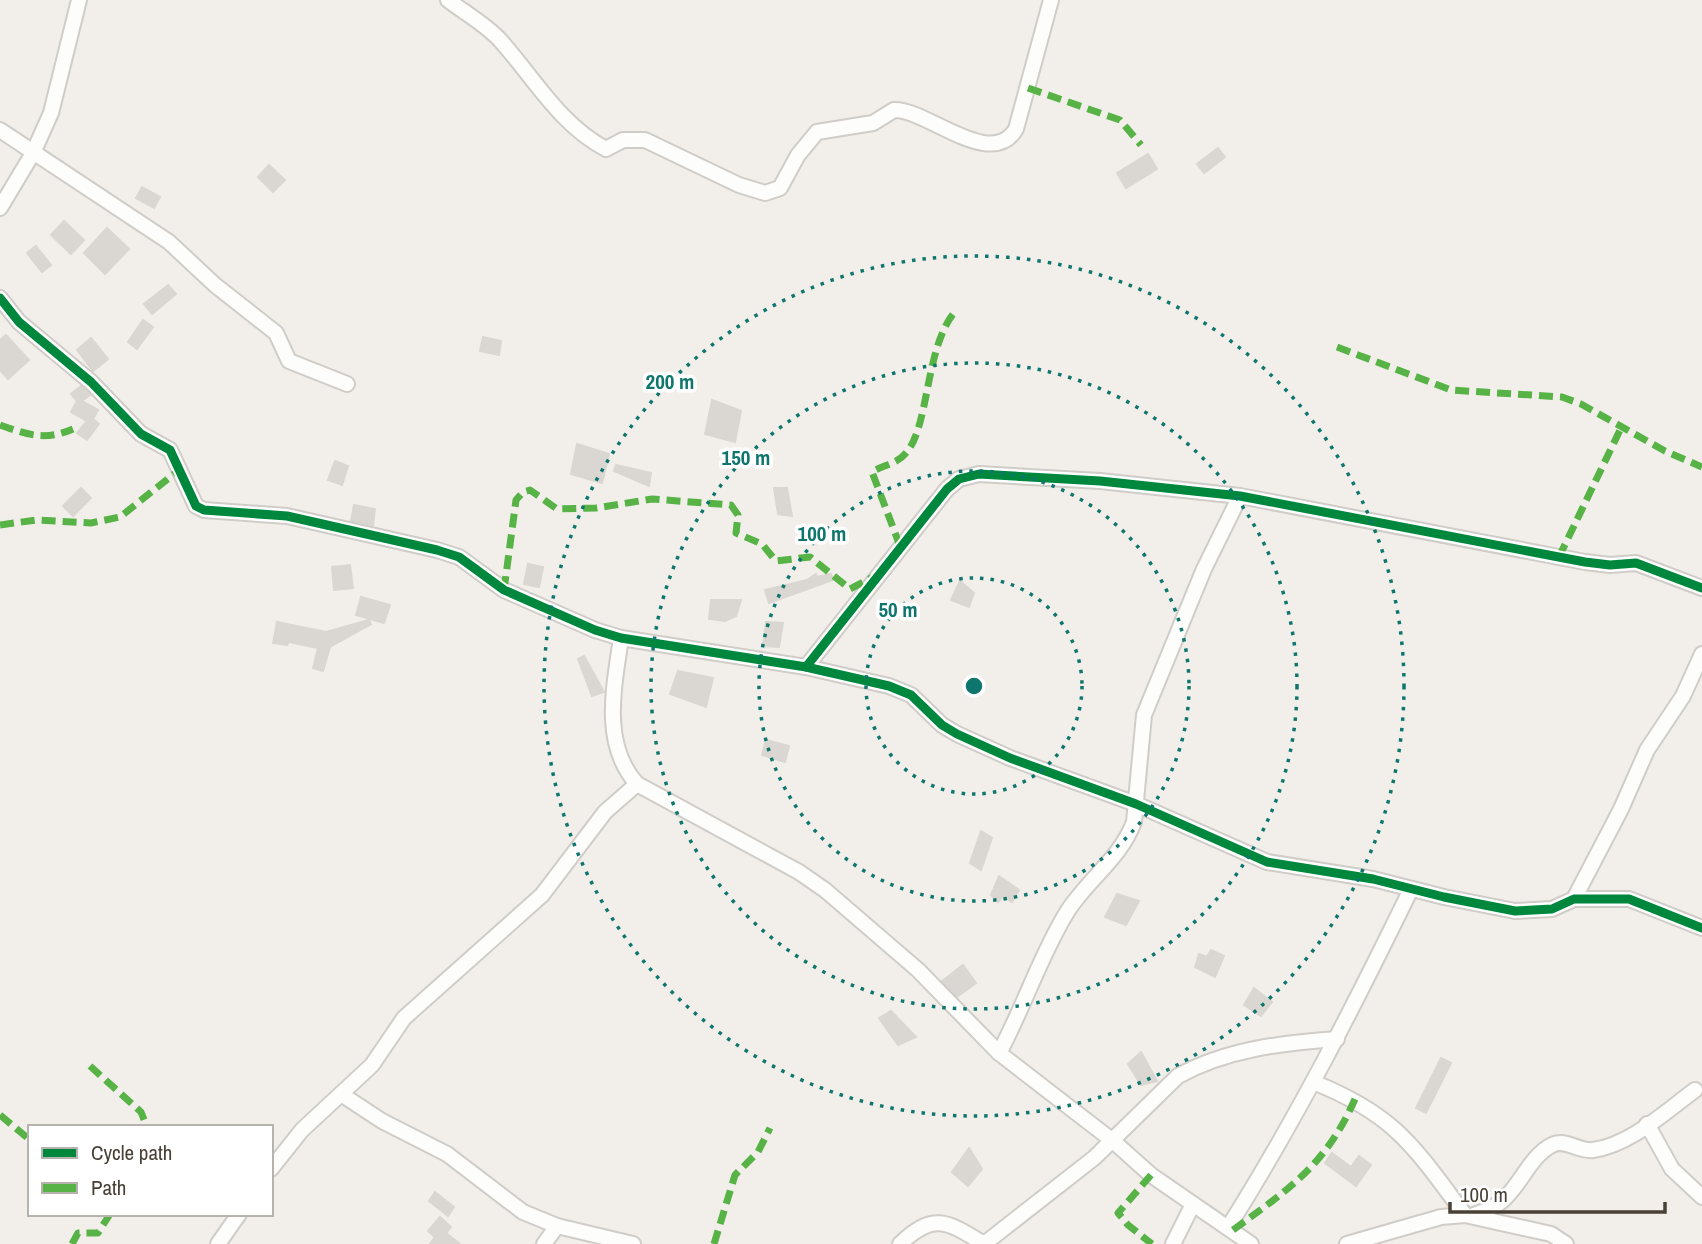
<svg xmlns="http://www.w3.org/2000/svg" width="1702" height="1244" font-family="'Archivo Narrow',sans-serif">
	<style>
		.building { fill: #dad6d2; stroke: #dad6d1; stroke-width: 2 }
		.lines { fill: none; stroke-linecap: round; stroke-linejoin: round }
		.minor-casing { stroke: #d0cdc8; stroke-width: 18 }
		.minor { stroke: #fdfdfc; stroke-width: 14 }
		.quiet { stroke: #57b346; stroke-width: 7; stroke-dasharray: 14 7; stroke-linecap: butt }
		.cycleway-casing { stroke: #fff; stroke-width: 13 }
		.cycleway { stroke: #00873e; stroke-width: 9 }
		.ring { fill: none; stroke: #0f766e; stroke-width: 3.5; stroke-dasharray: 3.5 7 }
		.centre { fill: #0f766e; stroke: #fff; stroke-width: 3.5 }
		.ring-label { font-size: 21px; text-anchor: middle; font-weight: bold; fill: #0f766e; stroke: #fff; stroke-width: 7; stroke-linejoin: round; paint-order: stroke }
	</style>
	<rect width="100%" height="100%" fill="#f2efeb"/>
	<g class="building">
		<path d="M1218,148L1225,157L1204,173L1197,164Z"/>
		<path d="M1148,154L1157,169L1126,188L1117,173Z"/>
		<path d="M269,165L285,180L273,192L258,177Z"/>
		<path d="M142,187L160,197L154,208L136,198Z"/>
		<path d="M64,221L84,240L71,254L51,235Z"/>
		<path d="M107,228L129,249L105,274L84,253Z"/>
		<path d="M36,246L51,265L42,272L27,253Z"/>
		<path d="M168,285L176,294L152,314L144,304Z"/>
		<path d="M143,320L153,327L137,349L128,342Z"/>
		<path d="M6,335L29,360L8,379L0,370V340Z"/>
		<path d="M483,337L501,341L499,355L480,351Z"/>
		<path d="M91,338L108,359L93,371L77,350Z"/>
		<path d="M81,386L90,395L82,401L98,410L93,419L99,424L87,440L77,433L87,421L71,412L77,401L71,394Z"/>
		<path d="M712,400L741,411L735,442L705,434Z"/>
		<path d="M577,444L609,454L602,483L571,474Z"/>
		<path d="M335,461L348,466L342,485L328,480Z"/>
		<path d="M616,465L651,473L649,486L614,471Z"/>
		<path d="M81,488L91,498L73,516L63,506Z"/>
		<path d="M774,488H787L792,516L778,514Z"/>
		<path d="M354,505L375,509L373,525L351,521Z"/>
		<path d="M528,564L543,567L539,587L524,584Z"/>
		<path d="M350,565L353,588L334,590L332,567Z"/>
		<path d="M816,574L817,577L831,574L833,580L769,603L765,590L807,580Z"/>
		<path d="M960,581L974,593L969,607L951,600Z"/>
		<path d="M361,597L390,605L384,623L356,615Z"/>
		<path d="M711,600H741L736,616L725,621L709,619Z"/>
		<path d="M369,620L371,624L330,647L323,671L313,668L318,648L289,642L287,645L273,643L277,622L326,632Z"/>
		<path d="M766,622L783,623L779,647L763,646Z"/>
		<path d="M584,656L604,692L592,696L578,659Z"/>
		<path d="M678,671L713,678L706,707L670,694Z"/>
		<path d="M766,740L789,746L785,762L762,755Z"/>
		<path d="M981,831L992,838L981,870L970,863Z"/>
		<path d="M999,876L1019,890L1012,902L1003,896L998,902L991,895Z"/>
		<path d="M1117,894L1139,901L1126,925L1105,917Z"/>
		<path d="M1211,950L1224,956L1215,977L1195,967L1199,954L1207,957Z"/>
		<path d="M963,965L976,983L957,997L942,981Z"/>
		<path d="M1254,988L1272,1002L1261,1016L1244,1005Z"/>
		<path d="M891,1011L916,1037L898,1045L879,1018Z"/>
		<path d="M1141,1052L1157,1081L1141,1085L1128,1064Z"/>
		<path d="M1441,1058L1451,1063L1426,1113L1416,1108Z"/>
		<path d="M969,1148L982,1169L968,1186L952,1172Z"/>
		<path d="M1332,1153L1351,1167L1359,1156L1371,1165L1356,1186L1325,1163Z"/>
		<path d="M435,1192L454,1207L448,1216L429,1201Z"/>
		<path d="M440,1217L451,1227L446,1233L460,1244H430L435,1237L428,1231Z"/>
	</g>
	<g class="lines">
		<defs>
			<g id="minor">
				<path d="M448,0C465,13 485,24 500,40C534,78 560,125 606,149L623,140H645L739,185L765,193L780,188L798,155L817,132L873,123L894,110C927,109 991,171 1016,129L1051,0"/>
				<path d="M0,130L169,242L215,285L276,333L289,361L347,384"/>
				<path d="M0,208L33,153L51,113L79,0"/>
				<path d="M0,298L19,322L91,382L141,434L170,450L196,506L204,510L287,516L437,550L459,557L504,590L595,630L621,638L806,667L889,686L911,695L942,725L957,734L1010,758L1136,804L1267,862L1373,879L1444,897L1515,911L1552,909L1574,899H1629L1702,928"/>
				<path d="M621,638C614,687 601,744 637,784L799,872L825,890L918,970L999,1053L1113,1141L1151,1175L1251,1244"/>
				<path d="M806,667L947,489L959,479L979,474L1100,481L1240,496L1585,562L1610,565L1636,563L1702,588"/>
				<path d="M1574,899L1621,809L1647,750L1683,696L1702,654"/>
				<path d="M999,1053C1024,1007 1040,956 1067,912C1088,879 1120,859 1134,822L1144,715L1204,569L1240,496"/>
				<path d="M1313,1082C1396,1115 1414,1147 1465,1215"/>
				<path d="M341,1094L382,1121L447,1154L523,1212L557,1226L633,1244"/>
				<path d="M1647,1124L1672,1169L1702,1197"/>
				<path d="M271,1169L302,1130L372,1065L404,1018L542,895L605,812L637,784"/>
				<path d="M1474,1215C1484,1211 1494,1208 1502,1201C1521,1185 1530,1156 1552,1145C1565,1138 1579,1152 1593,1150C1630,1145 1665,1112 1695,1090"/>
				<path d="M1229,1226C1297,1118 1355,1004 1411,889"/>
				<path d="M218,1244L239,1214"/>
				<path d="M544,1244L557,1226"/>
				<path d="M900,1244C934,1211 948,1222 984,1244"/>
				<path d="M984,1244L1094,1158L1178,1076C1227,1049 1282,1043 1337,1039"/>
				<path d="M1173,1244L1193,1204"/>
				<path d="M1347,1244L1441,1217L1465,1215L1551,1234L1566,1244"/>
			</g>
		</defs>
		<use href="#minor" class="minor-casing"/>
		<use href="#minor" class="minor"/>
		<g class="quiet">
			<path d="M1028,88L1120,120L1141,145"/>
			<path d="M1337,347L1451,390L1562,397L1581,404L1665,451L1702,467"/>
			<path d="M0,425C28,435 45,441 73,429"/>
			<path d="M0,525L36,520L91,523L120,517L179,470"/>
			<path d="M900,546L872,472C883,465 897,464 906,453C929,427 925,351 953,314"/>
			<path d="M1559,557L1621,428"/>
			<path d="M504,590L516,500L523,492L530,490L557,509L596,508L652,499L731,505L738,515L736,533L762,544L776,561L810,557L850,589L873,577"/>
			<path d="M90,1066L141,1112L147,1127"/>
			<path d="M0,1115L30,1140"/>
			<path d="M1151,1175L1118,1213L1128,1225L1152,1244"/>
			<path d="M1233,1230C1289,1189 1326,1165 1355,1099"/>
			<path d="M72,1244L78,1233H98L110,1214"/>
			<path d="M714,1244L735,1175L758,1152L770,1128"/>
		</g>
		<defs>
			<g id="cycleway">
				<path d="M0,298L19,322L91,382L141,434L170,450L196,506L204,510L287,516L437,550L459,557L504,590L595,630L621,638L806,667L889,686L911,695L942,725L957,734L1010,758L1136,804L1267,862L1373,879L1444,897L1515,911L1552,909L1574,899H1629L1702,928"/>
				<path d="M806,667L947,489L959,479L979,474L1100,481L1240,496L1585,562L1610,565L1636,563L1702,588"/>
			</g>
		</defs>
		<use href="#cycleway" class="cycleway-casing"/>
		<use href="#cycleway" class="cycleway"/>
	</g>
	<g class="ring">
		<circle cx="974" cy="686" r="108"/>
		<circle cx="974" cy="686" r="215"/>
		<circle cx="974" cy="686" r="323"/>
		<circle cx="974" cy="686" r="430"/>
	</g>
	<circle cx="974" cy="686" r="10" class="centre"/>
	<g class="ring-label">
		<text x="670" y="389">200 m</text>
		<text x="746" y="465">150 m</text>
		<text x="822" y="541">100 m</text>
		<text x="898" y="617">50 m</text>
	</g>
	<rect x="28" y="1125" width="245" height="91" fill="#ffffff" stroke="#b6b3af" stroke-width="2"/>
	<rect x="42" y="1148" width="35" height="10" fill="#00873e" stroke="#b6b3af" stroke-width="2"/>
	<text x="91" y="1160" font-size="21" fill="#494036">Cycle path</text>
	<rect x="42" y="1183" width="35" height="10" fill="#57b346" stroke="#b6b3af" stroke-width="2"/>
	<text x="91" y="1195" font-size="21" fill="#494036">Path</text>
	<path d="M1450 1202v10h215v-10" fill="none" stroke="#494036" stroke-width="3.5"/>
	<text x="1460" y="1202" font-size="21" fill="#494036" stroke="#ffffff" stroke-width="5" paint-order="stroke">100 m</text>
</svg>
